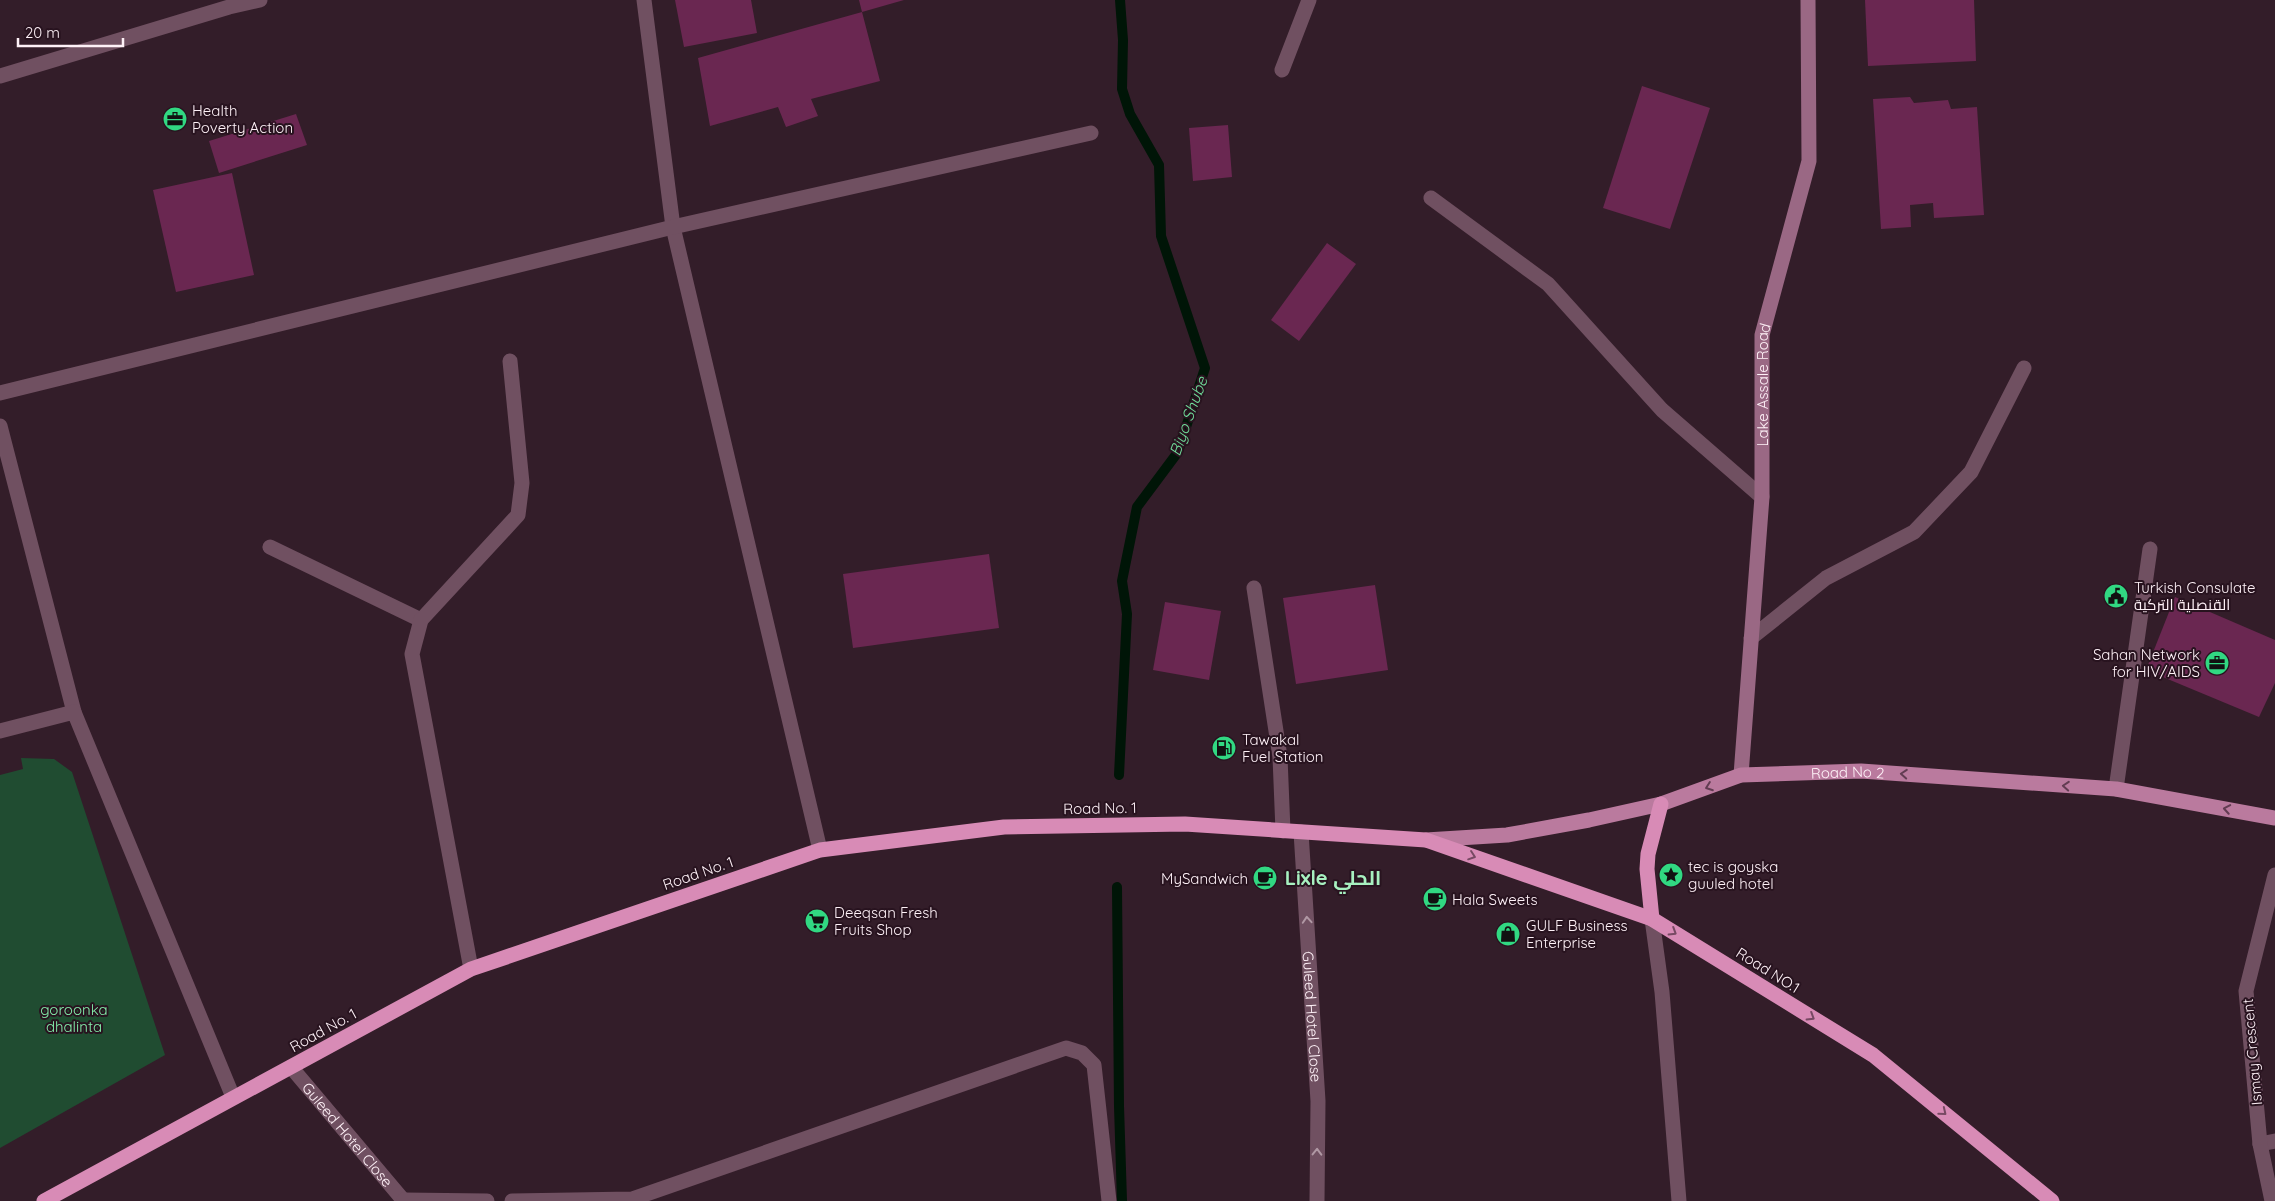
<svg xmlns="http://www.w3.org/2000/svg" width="2275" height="1201" font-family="Quicksand,Cairo,sans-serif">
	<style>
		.green { fill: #204c31 }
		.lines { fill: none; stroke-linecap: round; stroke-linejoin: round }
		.stream { stroke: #001507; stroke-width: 10 }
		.building { fill: #6a2751 }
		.lane { stroke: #705061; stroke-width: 15 }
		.street { stroke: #705061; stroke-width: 15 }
		.secondary { stroke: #9a6884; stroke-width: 15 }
		.primary { stroke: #ba7a9e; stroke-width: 15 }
		.highway { stroke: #d88bb6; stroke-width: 15 }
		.oneway { stroke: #623c52 }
		.oneway2 { stroke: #774963 }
		.oneway3 { stroke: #b098a4 }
		.labels { text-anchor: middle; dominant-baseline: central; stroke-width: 4; stroke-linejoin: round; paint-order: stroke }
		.poi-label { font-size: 15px; fill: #fef1f7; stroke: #28131f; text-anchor: start }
		.street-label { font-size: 15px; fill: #fef1f7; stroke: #28131f }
		.park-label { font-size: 15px; fill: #84f0ac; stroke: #28131f }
		.water-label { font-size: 16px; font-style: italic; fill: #70dd9a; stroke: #28131f }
		.district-label { font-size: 20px; font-weight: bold; fill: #a7f1c0; stroke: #28131f }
	</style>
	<rect width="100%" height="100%" fill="#331d29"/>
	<path class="green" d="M21,758L54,759L72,772L165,1055L0,1148V775L23,769Z"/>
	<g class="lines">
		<g class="stream">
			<path d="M1119,775L1127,614L1122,581L1137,507L1178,452L1205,368L1161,236L1159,165L1130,114L1122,89L1123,40L1120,0"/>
			<path d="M1117,887L1119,1106L1122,1201"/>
		</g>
	</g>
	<g class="building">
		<path d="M675,0H751L757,33L684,47Z"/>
		<path d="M859,0H904L862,12L880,81L811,99L818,116L786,127L778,107L710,126L698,58L862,12Z"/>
		<path d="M1865,0H1974L1976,61L1868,66Z"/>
		<path d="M1642,86L1710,108L1670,229L1603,208Z"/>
		<path d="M1910,97L1914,103L1948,100L1951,109L1977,107L1984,215L1934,218L1933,203L1910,205L1911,227L1881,229L1873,99Z"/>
		<path d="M296,114L307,145L219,173L209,141Z"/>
		<path d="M1228,125L1232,177L1193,181L1189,128Z"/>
		<path d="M232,173L254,275L176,292L153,190Z"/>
		<path d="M1327,243L1356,264L1299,341L1271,320Z"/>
		<path d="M989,554L999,628L853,648L843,574Z"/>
		<path d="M1375,585L1388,670L1296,684L1283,598Z"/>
		<path d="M2175,597L2275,640V683L2259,717L2146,670Z"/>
		<path d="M1165,602L1221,611L1209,680L1153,670Z"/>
	</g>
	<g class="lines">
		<g class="lane">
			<path d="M270,547L421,620"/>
			<path d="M1254,588L1280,757L1283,831"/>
			<path d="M2116,789L2150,549"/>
			<path id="s1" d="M1301,832L1318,1101L1317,1201"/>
			<path d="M471,969L412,654L421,620L518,515L522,483L510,361"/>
			<path id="s2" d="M291,1067L404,1201"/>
			<path d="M404,1200L487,1201"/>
			<path d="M512,1201L632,1199L1066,1048L1082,1053L1094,1065L1109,1201"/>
		</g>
		<g class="street">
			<path d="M644,0L673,227L820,850"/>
			<path d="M1282,70L1309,0"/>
			<path d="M0,76L229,7L260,0"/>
			<path d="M1431,198L1548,284L1662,410L1762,497"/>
			<path d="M0,393L673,227L1091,133"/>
			<path d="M0,426L74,712"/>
			<path d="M1751,638L1826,578L1914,532L1971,472L2024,368"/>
			<path d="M0,731L74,712L233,1097"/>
			<path d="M1652,919L1662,992L1679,1201"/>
			<path d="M2260,1144L2275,1141"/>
			<path d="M2272,1201L2260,1144L2246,991L2275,875"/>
		</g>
		<path class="secondary" id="s3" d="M1741,775L1762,497V335L1809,161L1808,0"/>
		<path class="primary" id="s4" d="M1426,840L1507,835L1589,820L1661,804L1741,775L1861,771L2116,789L2275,818"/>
		<g class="highway">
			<path d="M1652,919L1647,869L1648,854L1661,804"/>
			<path d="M44,1201L471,969L820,850L1004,827L1185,824L1426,840L1652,919L1873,1055L2052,1201"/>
		</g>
	</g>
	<defs><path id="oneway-chevron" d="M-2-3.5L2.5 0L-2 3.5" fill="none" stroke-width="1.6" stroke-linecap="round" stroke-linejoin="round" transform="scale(1.25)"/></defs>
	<g class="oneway">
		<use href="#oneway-chevron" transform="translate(1904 774) rotate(-176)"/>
		<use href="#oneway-chevron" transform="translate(2066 786) rotate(-176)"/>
		<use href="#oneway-chevron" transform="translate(1709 787) rotate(160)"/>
		<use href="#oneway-chevron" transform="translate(2227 809) rotate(-170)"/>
	</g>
	<g class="oneway2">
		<use href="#oneway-chevron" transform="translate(1472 856) rotate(19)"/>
		<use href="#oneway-chevron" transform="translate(1673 932) rotate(32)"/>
		<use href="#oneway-chevron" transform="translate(1811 1017) rotate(32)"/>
		<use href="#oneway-chevron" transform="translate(1943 1112) rotate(39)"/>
	</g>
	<g class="oneway3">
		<use href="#oneway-chevron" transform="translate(1307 920) rotate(-94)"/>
		<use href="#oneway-chevron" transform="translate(1317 1152) rotate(-89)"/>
	</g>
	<defs>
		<symbol id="office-disc" viewBox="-11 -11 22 22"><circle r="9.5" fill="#31d882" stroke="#28131f"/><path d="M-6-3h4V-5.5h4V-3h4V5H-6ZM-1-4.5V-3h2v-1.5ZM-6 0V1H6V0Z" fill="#111"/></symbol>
		<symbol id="civic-disc" viewBox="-11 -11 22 22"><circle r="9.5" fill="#31d882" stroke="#28131f"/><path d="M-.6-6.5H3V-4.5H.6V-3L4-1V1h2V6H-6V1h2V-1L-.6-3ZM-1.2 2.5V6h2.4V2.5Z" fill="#111"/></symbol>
		<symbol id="fuel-disc" viewBox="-11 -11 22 22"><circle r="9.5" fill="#31d882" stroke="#28131f"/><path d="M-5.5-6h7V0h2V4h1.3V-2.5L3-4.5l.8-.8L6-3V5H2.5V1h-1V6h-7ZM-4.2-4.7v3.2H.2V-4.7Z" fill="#111"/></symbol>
		<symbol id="sight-disc" viewBox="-11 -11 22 22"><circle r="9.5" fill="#31d882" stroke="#28131f"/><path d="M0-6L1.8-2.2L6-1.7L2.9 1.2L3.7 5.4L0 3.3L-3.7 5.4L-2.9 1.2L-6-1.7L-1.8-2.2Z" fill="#111"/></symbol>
		<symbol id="cafe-disc" viewBox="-11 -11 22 22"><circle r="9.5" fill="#31d882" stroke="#28131f"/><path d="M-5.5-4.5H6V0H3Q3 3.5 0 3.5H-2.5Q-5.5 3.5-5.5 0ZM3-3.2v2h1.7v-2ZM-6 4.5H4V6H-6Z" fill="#111"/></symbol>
		<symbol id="supermarket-disc" viewBox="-11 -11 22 22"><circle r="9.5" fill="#31d882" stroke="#28131f"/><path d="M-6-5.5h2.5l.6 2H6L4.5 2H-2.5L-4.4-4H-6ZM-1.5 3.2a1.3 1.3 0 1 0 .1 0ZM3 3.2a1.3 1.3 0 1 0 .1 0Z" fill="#111"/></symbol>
		<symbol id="shop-disc" viewBox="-11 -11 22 22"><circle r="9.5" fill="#31d882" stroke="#28131f"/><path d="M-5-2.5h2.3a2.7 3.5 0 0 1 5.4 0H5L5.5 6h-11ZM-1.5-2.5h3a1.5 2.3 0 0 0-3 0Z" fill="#111"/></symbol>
	</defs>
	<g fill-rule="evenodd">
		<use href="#office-disc" x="161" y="105" width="28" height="28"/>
		<use href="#civic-disc" x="2102" y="582" width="28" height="28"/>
		<use href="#office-disc" x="2203" y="649" width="28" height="28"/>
		<use href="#fuel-disc" x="1210" y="734" width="28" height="28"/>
		<use href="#sight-disc" x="1657" y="861" width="28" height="28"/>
		<use href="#cafe-disc" x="1251" y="864" width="28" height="28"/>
		<use href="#cafe-disc" x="1421" y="885" width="28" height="28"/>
		<use href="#supermarket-disc" x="803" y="907" width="28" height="28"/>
		<use href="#shop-disc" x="1494" y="920" width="28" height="28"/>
	</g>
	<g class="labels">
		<g class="poi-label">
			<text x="192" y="110">Health<tspan x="192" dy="17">Poverty Action</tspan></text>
			<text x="2134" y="587">Turkish Consulate<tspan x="2134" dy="17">القنصلية التركية</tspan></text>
			<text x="2200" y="654" text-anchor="end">Sahan Network<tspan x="2200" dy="17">for HIV/AIDS</tspan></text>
			<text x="1242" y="739">Tawakal<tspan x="1242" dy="17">Fuel Station</tspan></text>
			<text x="1688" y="866">tec is goyska<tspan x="1688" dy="17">guuled hotel</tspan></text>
			<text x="1248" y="878" text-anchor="end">MySandwich</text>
			<text x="1452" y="899">Hala Sweets</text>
			<text x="834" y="912">Deeqsan Fresh<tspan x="834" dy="17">Fruits Shop</tspan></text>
			<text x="1526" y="925">GULF Business<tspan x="1526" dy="17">Enterprise</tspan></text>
		</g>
		<g class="street-label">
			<text stroke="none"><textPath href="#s3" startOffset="391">Lake Assale Road</textPath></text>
			<text stroke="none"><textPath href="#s4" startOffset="430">Road No 2</textPath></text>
			<text transform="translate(1100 808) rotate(-1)">Road No. 1</text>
			<text transform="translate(698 873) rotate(-19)">Road No. 1</text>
			<text transform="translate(1768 970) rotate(32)">Road NO.1</text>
			<text stroke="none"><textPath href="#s1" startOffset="185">Guleed Hotel Close</textPath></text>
			<text transform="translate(323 1030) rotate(-29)">Road No. 1</text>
			<text transform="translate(2252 1052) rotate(-95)">Ismay Crescent</text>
			<text stroke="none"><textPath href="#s2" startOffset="88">Guleed Hotel Close</textPath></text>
		</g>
		<g class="park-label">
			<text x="74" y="1009">goroonka<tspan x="74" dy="17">dhalinta</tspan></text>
		</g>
		<g class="water-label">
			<text transform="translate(1188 416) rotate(-70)">Biyo Shube</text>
		</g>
		<g class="district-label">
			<text x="1333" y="877">Lixle الحلي</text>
		</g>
	</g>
	<path d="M18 38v8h105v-8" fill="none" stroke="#fef1f7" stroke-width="2.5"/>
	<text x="25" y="38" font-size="15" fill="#fef1f7" stroke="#28131f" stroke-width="4" paint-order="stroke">20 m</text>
</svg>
